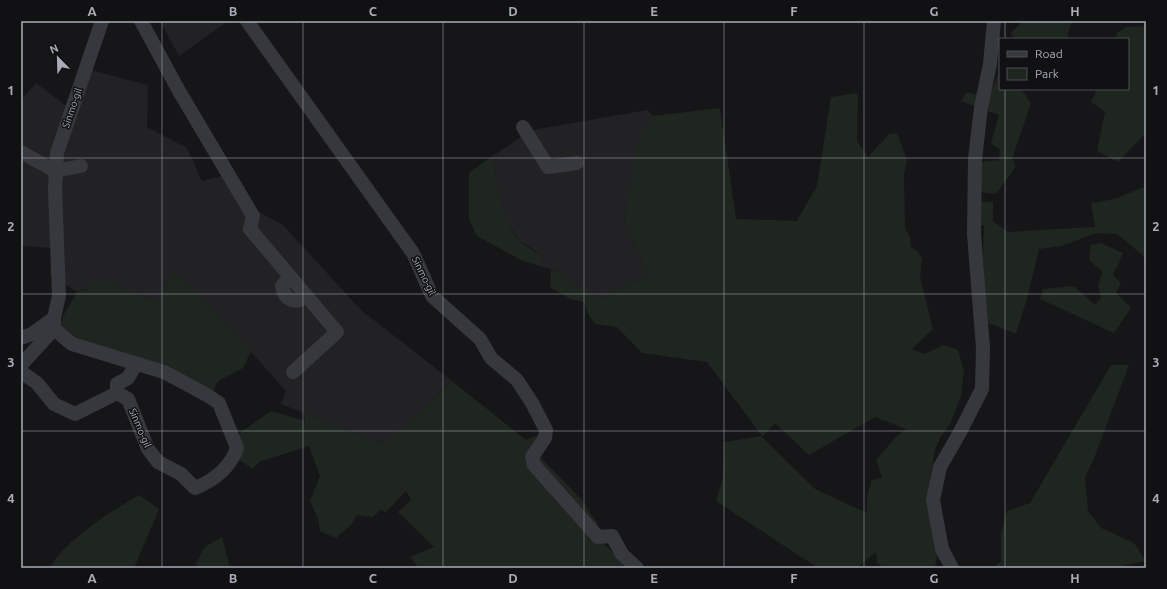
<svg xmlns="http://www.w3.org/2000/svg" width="1167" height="589" font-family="Ubuntu,sans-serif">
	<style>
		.built { fill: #222225 }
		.green { fill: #1e261f; fill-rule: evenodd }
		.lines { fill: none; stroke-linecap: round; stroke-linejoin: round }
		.minor { stroke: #37383d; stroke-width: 14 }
		.grid { fill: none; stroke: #a8adb8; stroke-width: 1; stroke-opacity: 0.55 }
		.labels { text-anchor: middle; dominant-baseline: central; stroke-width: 3; stroke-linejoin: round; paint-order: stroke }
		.street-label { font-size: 10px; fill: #a8adb8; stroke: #111113 }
		.neatline { fill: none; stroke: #a8adb8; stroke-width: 1.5 }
		.grid-label { font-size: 13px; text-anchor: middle; font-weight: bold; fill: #a8adb8 }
	</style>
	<rect width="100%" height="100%" fill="#161618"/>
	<g class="built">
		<path d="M160,21H228L179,56Z"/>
		<path d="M82,68L148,85L147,127L187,148L202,181L222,176L259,212L283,225L361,310L452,381L385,445L281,404L286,391L198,293L173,271L157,303L106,282L77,292L50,274L53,248L21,246V100L36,83L69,108Z"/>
		<path d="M648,110L653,116L643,132L624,220L649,274L604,298L566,282L560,272L539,266L543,256L520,241L504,218L497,187L494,162L488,159L532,130Z"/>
	</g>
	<g class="green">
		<path d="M1023,21H1072L1068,33V39H1016L1010,34Z"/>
		<path d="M1146,26V133L1118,162L1097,151L1105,112L1091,102L1097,89H1128V39H1117L1116,34L1126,27Z"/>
		<path d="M1000,70V89H1021L1031,103L1012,159L1016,166L996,194L979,192L980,162L999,160L1000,150L991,143L999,115L961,101L967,92L988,98Z"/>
		<path d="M858,93L857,141L868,157L889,134L897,133L907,160L904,174L905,229L910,237L911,247L918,252L922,259L920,277L933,329L912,349L924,354L944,345L958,350L964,371L961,396L950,424L940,438L935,450L927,497L938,550L935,568H885L877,563L876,552L857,568H818L716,501L723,478L724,442L762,436L707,362L642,353L617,327L595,324L589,316L584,302L570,299L550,287L551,270L560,272L566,282L604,298L649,274L624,220L636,154L643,132L653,116L720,108L736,219L797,221L817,186L831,97ZM875,417L906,429L895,438L876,460L882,477L871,481L867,497V513L815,489L762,437L775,423L809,455Z"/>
		<path d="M488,159L494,162C498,190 500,219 520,241C526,247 536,252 543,256L539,266L521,260L477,236L469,219V173Z"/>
		<path d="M1146,186V258L1117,234L1096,233L1062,246L1039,249L1028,295L1016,334L986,322L983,257L984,226L977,223L979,202H993V221L1008,232L1095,227L1091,203L1115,199Z"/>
		<path d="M1101,243L1123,253L1113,275L1121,283L1116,293L1131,308L1114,333L1040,299L1043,289L1074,286L1095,305L1101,298L1098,285L1103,272L1089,260L1091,245Z"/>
		<path d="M173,271L198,293L251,351L243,368L218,381L213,392L75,339L60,327L63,316L77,292L85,290L98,281L106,282L157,303Z"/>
		<path d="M1111,365H1129L1095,456L1085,477L1088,511L1101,528L1134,543L1146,561L1112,568H993L1001,561V533L1007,511L1030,503Z"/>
		<path d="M452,381L526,440L554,428L541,458L581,499L597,523L600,540L630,568H419L410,557L434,547L398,512L411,500L406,491L386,512L380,510L373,517L357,515L350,526L336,538L320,531L318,519L310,501L320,476L309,446L259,462L253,469L236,458L238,434L271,411L305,421L304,413L385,445Z"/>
		<path d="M139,495L159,509L134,568H49C68,538 109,513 139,495Z"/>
		<path d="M222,537L230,568H198L196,563L205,547Z"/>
	</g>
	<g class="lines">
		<g class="minor">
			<path d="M141,21L179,91L253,216L250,229L337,332L293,372"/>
			<path d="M247,21L405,242L413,253L432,296L480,339L491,358L517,380L532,403L546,430L545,438L532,457L534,465L598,537L612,536L622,554L637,568"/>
			<path d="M523,127L548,167L577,163"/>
			<path d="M21,152L55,171L81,166"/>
			<path d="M290,277L282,286C284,300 295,305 306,296"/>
			<path d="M21,338L32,334L54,318"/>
			<path d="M21,365L54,329V318L59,296L55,189L57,153L102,21"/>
			<path d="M21,372L37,383L54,404L75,414L117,393L128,399L148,449L158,462L181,474L195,488C215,480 230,468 237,448L219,403L207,395L164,372L72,344L54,329"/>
			<path d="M117,393V384L128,378L136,364"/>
			<path d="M952,568L942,549L933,500L940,467L959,434L982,389L983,348L974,234L975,159L981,107L990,64L994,21"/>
		</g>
	</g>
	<path class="grid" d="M162,21V568M303,21V568M443,21V568M584,21V568M724,21V568M864,21V568M1005,21V39M1005,89V568M21,158H1146M21,294H1146M21,431H1146"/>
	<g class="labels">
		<g class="street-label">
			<text transform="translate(72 108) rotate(-71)">Sinmo-gil</text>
			<text transform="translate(424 276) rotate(64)">Sinmo-gil</text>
			<text transform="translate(140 428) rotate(67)">Sinmo-gil</text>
		</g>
	</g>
	<rect width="1167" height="589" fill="none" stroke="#111113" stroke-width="44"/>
	<rect x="999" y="38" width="130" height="52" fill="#111113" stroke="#4d4f55"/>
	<rect x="1007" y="51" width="20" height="6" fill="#37383d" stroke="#4d4f55"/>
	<text x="1035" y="58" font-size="12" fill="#a8adb8">Road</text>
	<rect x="1007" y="68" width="20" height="12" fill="#1e261f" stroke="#4d4f55"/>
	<text x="1035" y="78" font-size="12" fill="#a8adb8">Park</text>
	<g transform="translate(58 58) rotate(337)" stroke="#111113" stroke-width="3" paint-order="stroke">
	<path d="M0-3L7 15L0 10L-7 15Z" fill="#a8adb8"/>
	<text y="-6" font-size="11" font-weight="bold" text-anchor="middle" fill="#a8adb8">N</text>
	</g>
	<rect x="22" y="22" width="1123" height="545" class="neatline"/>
	<g class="grid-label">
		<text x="92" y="16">A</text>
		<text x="233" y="16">B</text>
		<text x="373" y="16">C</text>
		<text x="513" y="16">D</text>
		<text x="654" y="16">E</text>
		<text x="794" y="16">F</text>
		<text x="934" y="16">G</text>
		<text x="1075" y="16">H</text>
		<text x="11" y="95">1</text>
		<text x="1156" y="95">1</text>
		<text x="11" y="231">2</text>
		<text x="1156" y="231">2</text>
		<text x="11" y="367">3</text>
		<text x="1156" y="367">3</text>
		<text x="11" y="503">4</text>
		<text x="1156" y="503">4</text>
		<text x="92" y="583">A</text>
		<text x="233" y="583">B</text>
		<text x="373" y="583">C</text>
		<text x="513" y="583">D</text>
		<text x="654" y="583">E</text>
		<text x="794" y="583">F</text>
		<text x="934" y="583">G</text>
		<text x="1075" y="583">H</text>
	</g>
</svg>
